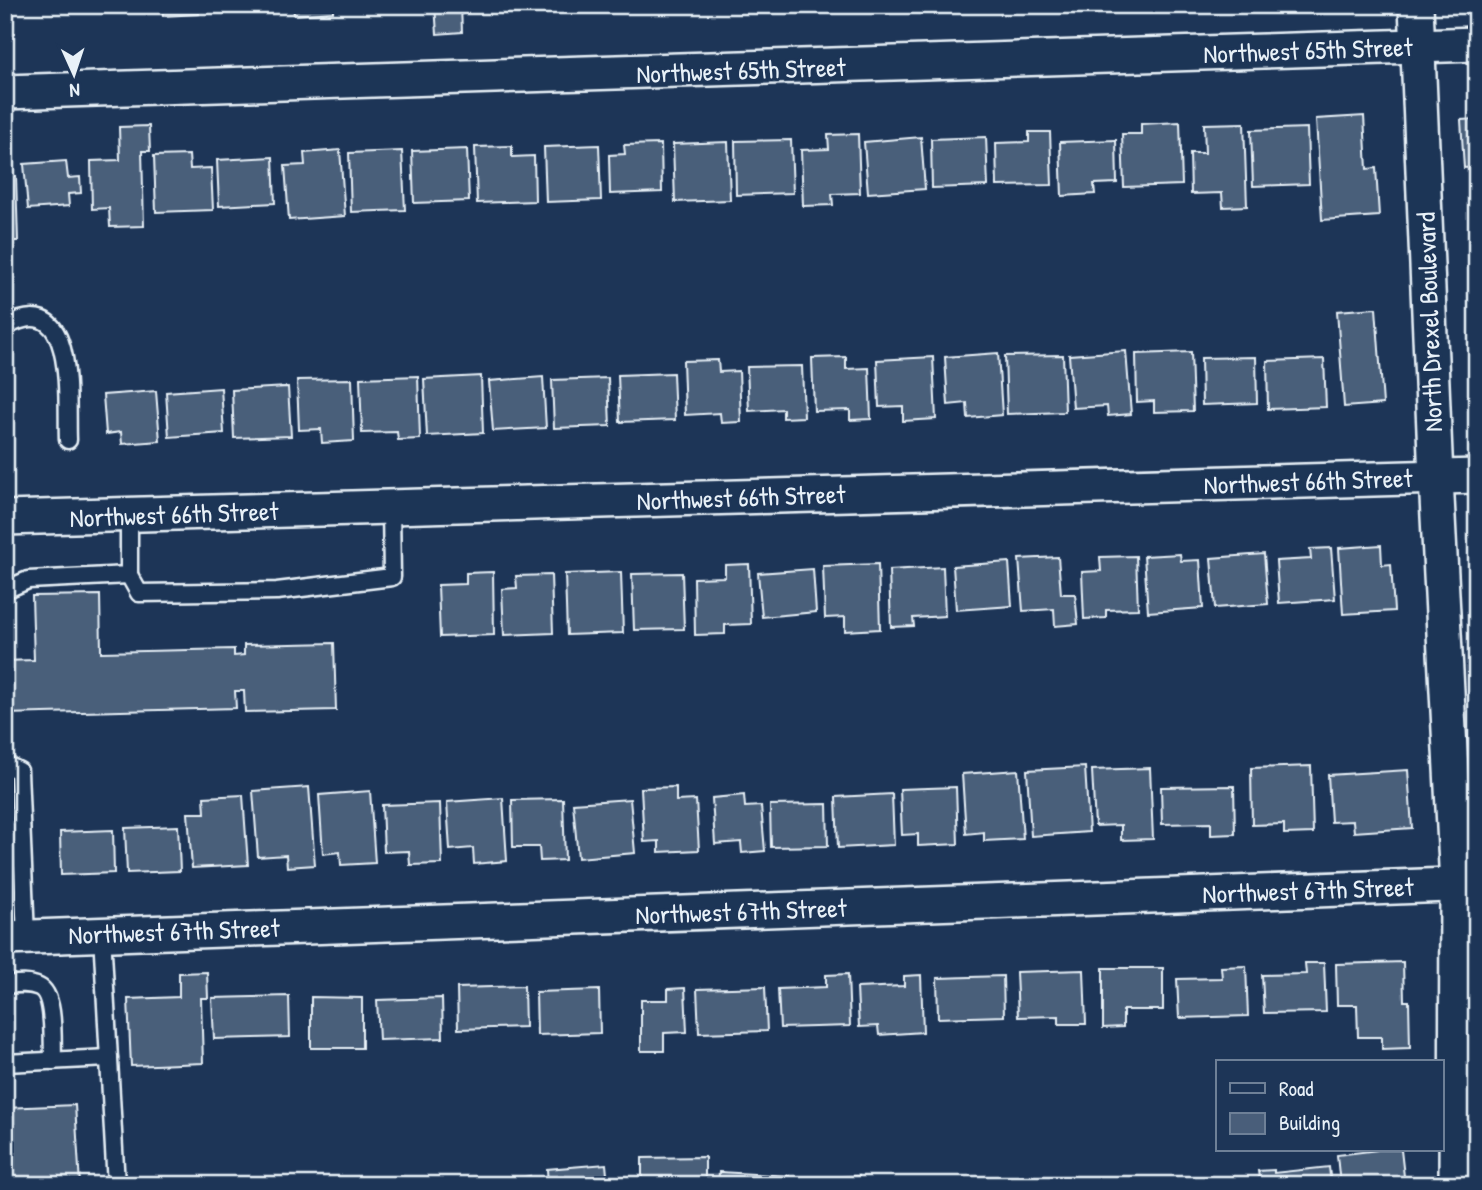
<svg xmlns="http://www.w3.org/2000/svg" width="1482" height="1190" font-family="'Patrick Hand',sans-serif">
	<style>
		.building { fill: #495e7a; stroke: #e8f1f8; stroke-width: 2 }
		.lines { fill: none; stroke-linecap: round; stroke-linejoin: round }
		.lane-casing { stroke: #e8f1f8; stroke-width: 21 }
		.street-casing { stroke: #e8f1f8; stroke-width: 38 }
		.lane { stroke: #1d3557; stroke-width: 16 }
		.street { stroke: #1d3557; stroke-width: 33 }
		.labels { text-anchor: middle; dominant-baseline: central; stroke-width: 5; stroke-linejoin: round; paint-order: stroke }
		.street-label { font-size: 26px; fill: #e8f1f8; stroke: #1d3557 }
	</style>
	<rect width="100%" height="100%" fill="#1d3557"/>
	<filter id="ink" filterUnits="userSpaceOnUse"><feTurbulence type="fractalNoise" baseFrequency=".0143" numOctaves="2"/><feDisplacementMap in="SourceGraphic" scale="14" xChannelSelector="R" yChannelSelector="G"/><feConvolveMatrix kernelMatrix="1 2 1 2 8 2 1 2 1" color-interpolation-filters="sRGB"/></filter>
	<g filter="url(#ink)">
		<g class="building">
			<path d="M162,5H198L199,14L163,16Z"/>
			<path d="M245,5H267V10L245,11Z"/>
			<path d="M293,5H333V12L294,15Z"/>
			<path d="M435,5H461L462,32L437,34Z"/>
			<path d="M559,5H592V7L559,9Z"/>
			<path d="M1364,116L1367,169L1376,168L1379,216L1322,220L1316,119Z"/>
			<path d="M1477,119V167L1464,168L1461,120Z"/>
			<path d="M1180,122L1182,185L1124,187L1122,134H1141V124Z"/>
			<path d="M1244,123L1247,206L1223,207L1222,193L1191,194L1190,153H1205L1204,124Z"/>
			<path d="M149,126L150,151H142L144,226L110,227L109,208L92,209L91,161L120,160L119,127Z"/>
			<path d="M1307,128L1309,184L1253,186L1251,130Z"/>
			<path d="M1029,132H1050L1052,185L997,186L996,143L1029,142Z"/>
			<path d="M858,134L860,193L832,194L833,205L803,206L801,150L829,149L828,135Z"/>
			<path d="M921,137L925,189L868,193L864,142Z"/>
			<path d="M986,137L988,186L932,188L931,139Z"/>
			<path d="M791,140L793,193L736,195L735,141Z"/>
			<path d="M1116,140L1117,183L1094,184L1095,194L1062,196L1060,142Z"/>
			<path d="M728,142L730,200L675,202L673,144Z"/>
			<path d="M661,144L662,192L610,194L609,155L625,154L624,145Z"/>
			<path d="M599,145L601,200L546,202L544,147Z"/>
			<path d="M512,146V157L534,156L535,201L477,203L475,147Z"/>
			<path d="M467,149L469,201L414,203L412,151Z"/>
			<path d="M340,150L345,216L289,220L285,166L305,165L304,153Z"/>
			<path d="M402,151L405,210L351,212L349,153Z"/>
			<path d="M189,155L190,169L211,168L213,210L156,212L154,156Z"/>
			<path d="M273,157L275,203L219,206L217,160Z"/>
			<path d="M66,161L68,178L80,177L81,193L68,194L69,206L28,209L24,164Z"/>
			<path d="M5,176H16L18,241H5Z"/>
			<path d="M1376,308L1383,404L1344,407L1337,311Z"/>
			<path d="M1126,351L1131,414L1108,416L1107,406L1073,408L1069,355Z"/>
			<path d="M1473,351H1477V402H1476Z"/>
			<path d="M1191,352L1193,411L1154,412V401L1137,402L1136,354Z"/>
			<path d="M998,353L1002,415L968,418L967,403L948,405L945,357Z"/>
			<path d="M1063,355L1065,412L1007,414L1005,356Z"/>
			<path d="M846,357V369L869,368L871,419L850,420V410L814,411L812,358Z"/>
			<path d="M933,357L936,419L903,421V406L879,407L877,360Z"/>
			<path d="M1256,357L1257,403L1202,405L1201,358Z"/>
			<path d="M1324,359L1326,407L1268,409L1267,361Z"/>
			<path d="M718,360L719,372L739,371L741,422L721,423L720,413L685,415L683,361Z"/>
			<path d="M802,366L804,417L783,418V409L749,411L747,367Z"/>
			<path d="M673,373L675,420L620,422L618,375Z"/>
			<path d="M418,376L420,439L398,440L397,432L362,433L360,378Z"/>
			<path d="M481,376L483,433L427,436L424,379Z"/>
			<path d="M543,377L546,428L493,431L489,381Z"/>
			<path d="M608,378L610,426L554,428L552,380Z"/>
			<path d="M352,379L354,441L322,443L321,429L299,430L297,380Z"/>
			<path d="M288,387L291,436L234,438L232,390Z"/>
			<path d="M221,388L224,433L169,437L166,392Z"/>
			<path d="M156,391L160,441L122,444L121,432L106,434L103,395Z"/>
			<path d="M1381,545L1382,565L1391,564L1394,611L1343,614L1339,548Z"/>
			<path d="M1331,548L1335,599L1279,603L1276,561L1311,559L1310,549Z"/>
			<path d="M1180,554L1181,561L1200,560L1203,608L1148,612L1144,556Z"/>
			<path d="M1264,554L1268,604L1215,608L1211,558Z"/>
			<path d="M1136,556L1138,609L1106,610V618L1084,619L1082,572L1101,571L1100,557Z"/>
			<path d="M1058,557L1061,594H1075L1078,624L1055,626L1054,609L1023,611L1019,559Z"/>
			<path d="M1009,562L1012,606L956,610L953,566Z"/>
			<path d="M749,564L751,624L725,625V634L695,635L694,578L725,577V565Z"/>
			<path d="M878,564L880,629L845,631V617L825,618L823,566Z"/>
			<path d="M943,567L945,616L913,618L914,626L891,627L889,570Z"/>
			<path d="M813,569L816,612L762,617L758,573Z"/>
			<path d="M493,572L494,635L440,637L438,585L466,584V573Z"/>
			<path d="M621,572L623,633L567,635L565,574Z"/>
			<path d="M682,573L684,629L634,630L632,574Z"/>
			<path d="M551,575L553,633L504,635L502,589L517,588L516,576Z"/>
			<path d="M100,595L101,652L234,649V656L244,655V645L334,643L336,710L245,712L244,691H235L236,708L5,714V661L34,660L32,596Z"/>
			<path d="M1311,766L1313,833L1284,834V824L1252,825L1251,768Z"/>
			<path d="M1085,767L1089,832L1031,836L1027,770Z"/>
			<path d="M1150,768L1153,839L1121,840V825L1095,826L1092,770Z"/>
			<path d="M1018,770L1023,839L984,841V832L966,834L962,774Z"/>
			<path d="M1408,770L1412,828L1354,832L1353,821L1331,822L1328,775Z"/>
			<path d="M1234,786L1235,834L1211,835V823L1162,824L1161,787Z"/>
			<path d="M309,787L315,865L287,867L286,855L258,857L253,791Z"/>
			<path d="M676,787V801L696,800L699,850L659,852V841L644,842L641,788Z"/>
			<path d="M956,787L958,844L918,846V834L902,835L900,789Z"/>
			<path d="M370,791L375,863L341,865L340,852L323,854L319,795Z"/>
			<path d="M892,794L894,845L838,848L836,797Z"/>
			<path d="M243,795L248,865L192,868L188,813H205L204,797Z"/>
			<path d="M744,795L745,807L761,806L765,851L742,853L741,842L715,844L712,798Z"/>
			<path d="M503,798L507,861L474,864L473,848L450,850L447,802Z"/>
			<path d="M563,799L565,860L540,861L539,847H513L512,800Z"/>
			<path d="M630,799L635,853L578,858L573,803Z"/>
			<path d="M440,803L442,864L410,865L409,851L384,852L382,805Z"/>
			<path d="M827,804L828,846L771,847L770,805Z"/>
			<path d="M178,826L180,871L127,873L125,828Z"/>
			<path d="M113,830L114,873L61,875L60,832Z"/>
			<path d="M1403,962L1404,1001H1409L1410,1048L1382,1049V1037H1358L1357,1005H1337L1336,964Z"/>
			<path d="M1305,963H1324L1326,1012L1264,1013L1262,975L1306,974Z"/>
			<path d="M1246,966L1248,1016L1179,1018L1177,979L1222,978L1221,967Z"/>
			<path d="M1103,968H1163V1010H1123V1027L1103,1028Z"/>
			<path d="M1084,970L1086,1024H1059V1016L1018,1017L1016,972Z"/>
			<path d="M207,972L208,998H201L203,1063L131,1066L128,999L179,997V973Z"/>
			<path d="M848,974L850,1026L780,1028L778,989L826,987V975Z"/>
			<path d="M921,975L923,1032L879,1035L878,1026L859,1027L857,988L904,986V976Z"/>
			<path d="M1003,976L1004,1016L938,1018L937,978Z"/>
			<path d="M524,986L525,1027L458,1029L457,988Z"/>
			<path d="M765,987L767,1031L699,1033L697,989Z"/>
			<path d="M685,988L687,1032L664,1033V1051H641V1000H668V989Z"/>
			<path d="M599,990L600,1033L537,1035L536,992Z"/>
			<path d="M289,996L290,1037L214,1039L212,998Z"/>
			<path d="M311,997L362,998V1048H311Z"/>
			<path d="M442,998L443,1038L379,1040L377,1000Z"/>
			<path d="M75,1105L80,1185H5V1108Z"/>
			<path d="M1378,1150H1401L1405,1185H1340L1337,1155Z"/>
			<path d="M705,1157V1185H642V1158Z"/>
			<path d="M606,1164L608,1185H548L547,1169Z"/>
			<path d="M1329,1167L1331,1185H1260L1258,1171L1274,1170V1173Z"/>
			<path d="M719,1172L789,1176L788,1185H718Z"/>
			<path d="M530,1176L531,1185H481Z"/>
			<path d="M859,1176V1185H800V1179Z"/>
			<path d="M1024,1176V1185H1001V1177Z"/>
			<path d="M1252,1181V1185H1207Z"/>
		</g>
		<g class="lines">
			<defs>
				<g id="lane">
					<path d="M5,327C78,285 66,401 68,440"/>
					<path d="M129,575L139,593L277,591L392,577L391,507"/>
					<path d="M5,590L28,580L129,575V515"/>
					<path d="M5,764L19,771L26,937"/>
					<path d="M102,934L116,1185"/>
					<path d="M5,985C16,984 28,982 39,987C56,995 52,1043 53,1061"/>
					<path d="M5,1063L109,1058"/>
				</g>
				<g id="street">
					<path d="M1416,5L1436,478L1457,885L1456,1185"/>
					<path d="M5,92L1477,44"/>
					<path d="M5,518L1477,476"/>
					<path d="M5,938L1477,884"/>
				</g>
			</defs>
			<use href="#lane" class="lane-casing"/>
			<use href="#street" class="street-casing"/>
			<use href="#lane" class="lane"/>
			<use href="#street" class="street"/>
		</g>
	</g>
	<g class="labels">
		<g class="street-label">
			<text transform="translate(1308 50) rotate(-2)">Northwest 65th Street</text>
			<text transform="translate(741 70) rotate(-2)">Northwest 65th Street</text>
			<text transform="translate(1429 322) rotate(-92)">North Drexel Boulevard</text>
			<text transform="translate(1308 481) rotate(-2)">Northwest 66th Street</text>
			<text transform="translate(741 497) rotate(-2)">Northwest 66th Street</text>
			<text transform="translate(174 514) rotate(-2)">Northwest 66th Street</text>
			<text transform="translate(1308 890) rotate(-2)">Northwest 67th Street</text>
			<text transform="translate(741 911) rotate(-2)">Northwest 67th Street</text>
			<text transform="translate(174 931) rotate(-2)">Northwest 67th Street</text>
		</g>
	</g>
	<rect width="1482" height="1190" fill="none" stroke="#1d3557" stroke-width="28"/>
	<rect x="14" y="14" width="1454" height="1162" fill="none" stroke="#e8f1f8" stroke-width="2.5" filter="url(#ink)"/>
	<rect x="1216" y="1060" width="228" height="91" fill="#1d3557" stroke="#6e8097" stroke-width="2"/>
	<rect x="1230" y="1083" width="35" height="10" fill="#1d3557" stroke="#6e8097" stroke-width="2"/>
	<text x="1279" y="1096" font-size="21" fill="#e8f1f8">Road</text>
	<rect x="1230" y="1113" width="35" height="21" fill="#495e7a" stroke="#6e8097" stroke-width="2"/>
	<text x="1279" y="1130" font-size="21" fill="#e8f1f8">Building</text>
	<g transform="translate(74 74) rotate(177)" stroke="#1d3557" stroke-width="5" paint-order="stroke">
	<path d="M0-5L12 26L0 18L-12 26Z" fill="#e8f1f8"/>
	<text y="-10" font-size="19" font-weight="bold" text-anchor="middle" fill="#e8f1f8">N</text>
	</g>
</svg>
